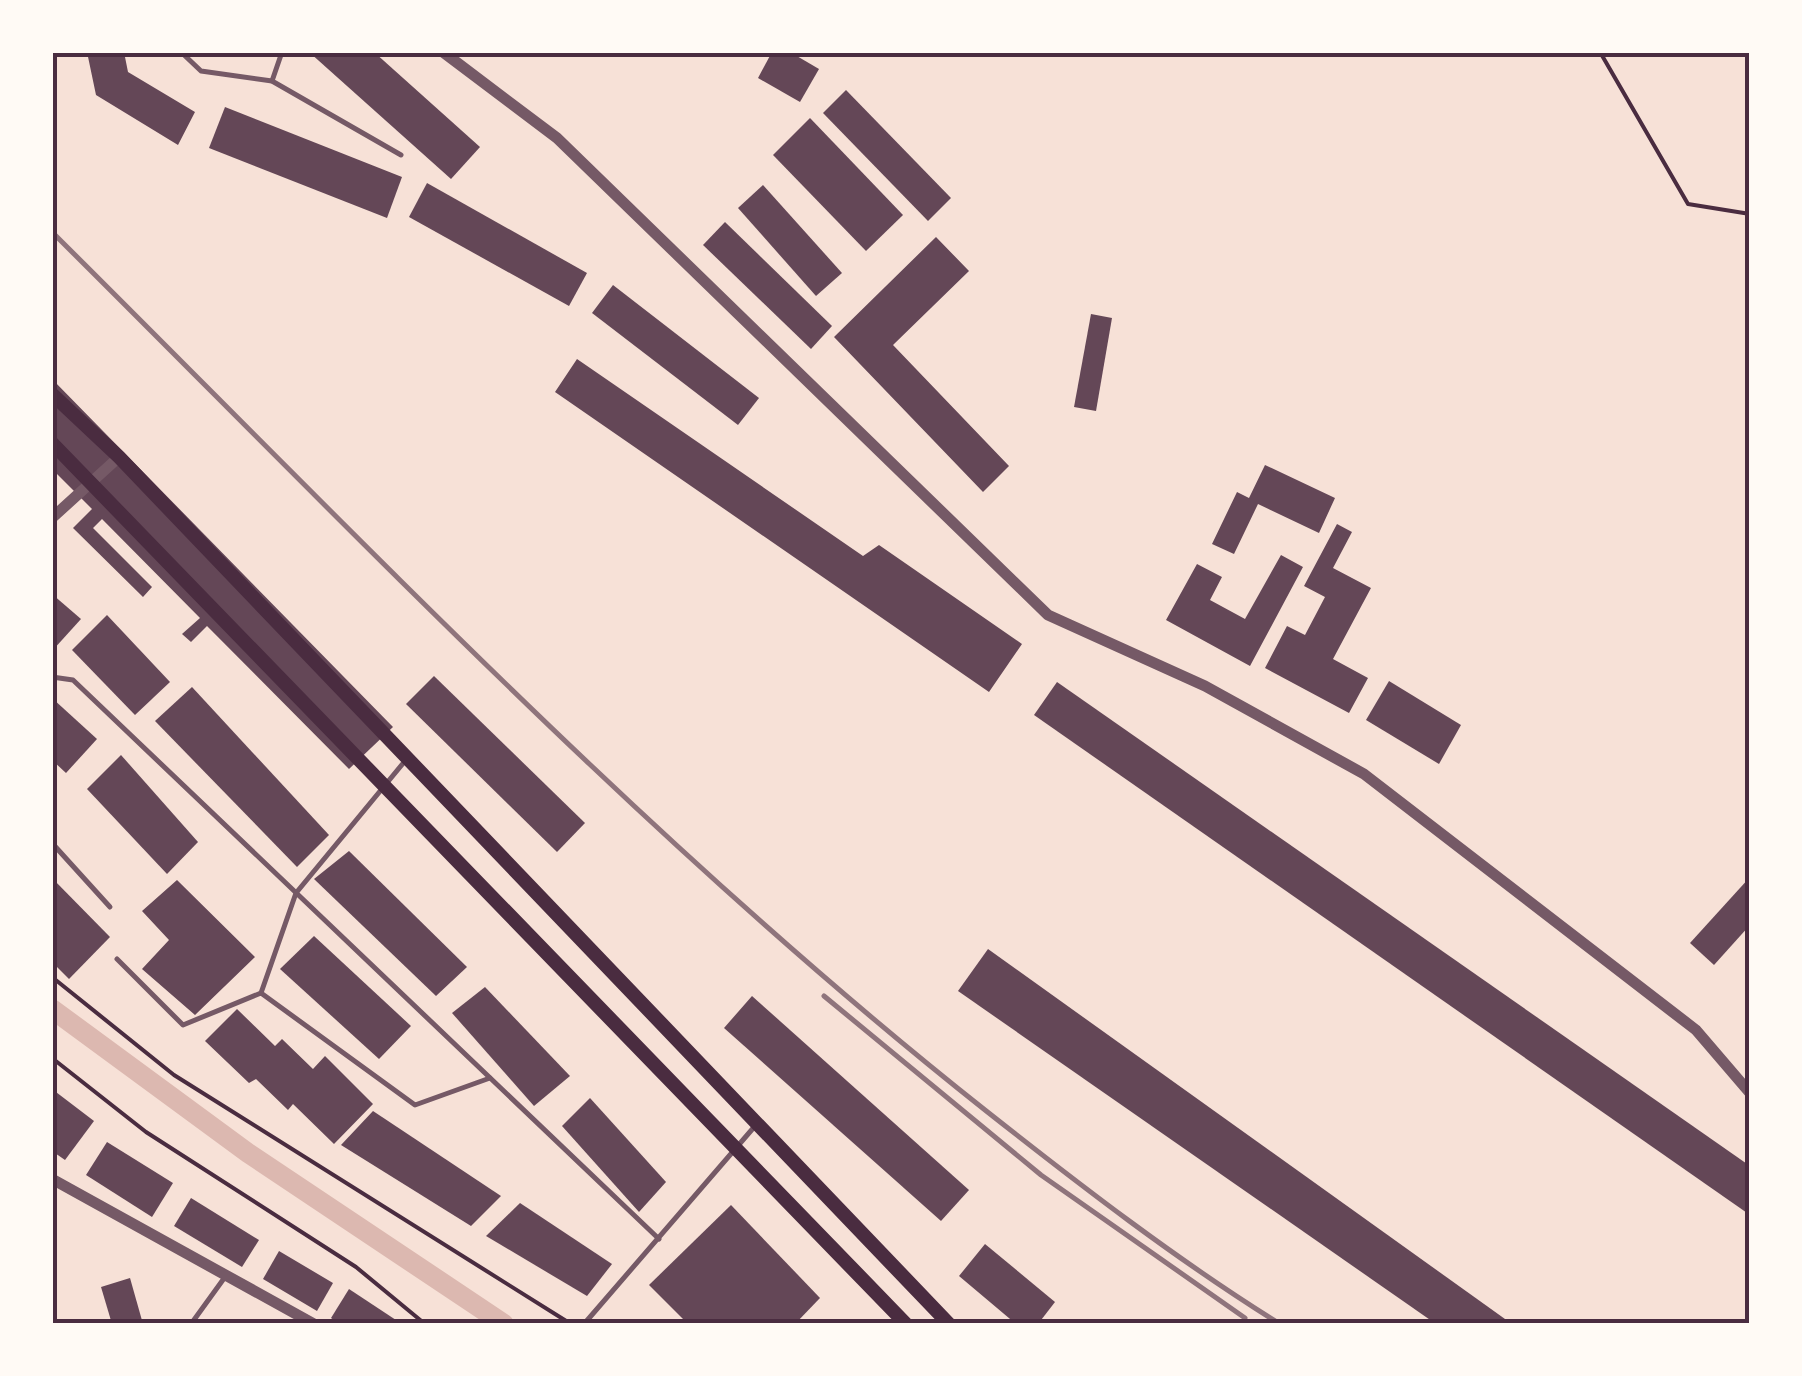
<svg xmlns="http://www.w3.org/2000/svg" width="1802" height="1376" font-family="'Golos Text',sans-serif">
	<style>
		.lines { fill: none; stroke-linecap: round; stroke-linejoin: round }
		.canal { stroke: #dcb8b0; stroke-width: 20 }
		.building { fill: #644757 }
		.path { stroke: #4a2c40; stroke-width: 4 }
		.service { stroke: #755966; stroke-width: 5 }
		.tertiary { stroke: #755966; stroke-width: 11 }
		.primary { stroke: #4a2c40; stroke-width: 14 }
		.rail { stroke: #8f747c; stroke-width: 5 }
		.neatline { fill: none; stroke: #4a2c40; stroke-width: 4 }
	</style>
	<rect width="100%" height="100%" fill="#f7e1d7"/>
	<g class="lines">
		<path class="canal" d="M52,1009L248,1153L504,1324"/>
	</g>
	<g class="building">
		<path d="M87,52H124L128,72L195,112L178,145L96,95Z"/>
		<path d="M309,52H374L480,147L451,179Z"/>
		<path d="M772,52H790L819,69L800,102L758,78Z"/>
		<path d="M846,90L951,198L928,221L823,113Z"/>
		<path d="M225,107L402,177L387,218L209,148Z"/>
		<path d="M810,118L903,215L866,251L773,155Z"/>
		<path d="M427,183L587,273L569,306L409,217Z"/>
		<path d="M763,185L842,273L816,296L738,208Z"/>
		<path d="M725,222L832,326L811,349L703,245Z"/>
		<path d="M936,237L969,271L893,345L1009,466L983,492L834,337Z"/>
		<path d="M613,285L759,398L738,425L592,313Z"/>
		<path d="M1091,314L1112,318L1096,411L1074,407Z"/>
		<path d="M577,359L863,556L879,545L1022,644L989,692L555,392Z"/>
		<path d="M52,379L393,727L349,769L207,626L191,642L182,634L200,618L102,519L93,528L152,587L143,597L73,528L92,509L52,469Z"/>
		<path d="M1265,465L1335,498L1319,533L1258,504L1234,554L1212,544L1237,492L1249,498Z"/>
		<path d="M1337,524L1352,532L1333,568L1371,588L1333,659L1368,678L1349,713L1265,668L1287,626L1305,635L1325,597L1304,586Z"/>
		<path d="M1281,555L1303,567L1250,666L1166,620L1197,564L1222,577L1210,600L1245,619Z"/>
		<path d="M52,594L81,619L52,651Z"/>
		<path d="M107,615L170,682L135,715L72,650Z"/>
		<path d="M434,676L585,823L557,852L406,704Z"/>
		<path d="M1389,681L1461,725L1439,764L1366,720Z"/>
		<path d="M1057,682L1750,1166V1215L1034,715Z"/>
		<path d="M192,687L329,835L297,867L155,721Z"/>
		<path d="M52,698L97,739L66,773L52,760Z"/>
		<path d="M121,755L198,842L167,874L87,789Z"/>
		<path d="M349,851L467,967L436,996L314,879Z"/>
		<path d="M1750,877V925L1714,965L1690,943Z"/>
		<path d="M52,878L110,937L69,979L52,962Z"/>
		<path d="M177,880L255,957L195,1015L142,969L169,940L142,911Z"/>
		<path d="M314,936L411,1026L379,1059L280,969Z"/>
		<path d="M988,949L1512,1324H1436L958,991Z"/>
		<path d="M485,987L570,1076L534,1106L452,1013Z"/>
		<path d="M752,996L969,1190L941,1221L724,1028Z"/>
		<path d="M237,1009L275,1046L282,1039L313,1069L325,1056L373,1104L334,1144L293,1104L288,1110L256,1079L249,1083L205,1041Z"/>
		<path d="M52,1089L94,1121L65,1160L52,1151Z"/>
		<path d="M590,1098L666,1182L639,1212L562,1126Z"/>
		<path d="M373,1111L501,1196L471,1226L341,1145Z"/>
		<path d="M107,1142L173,1183L152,1217L86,1175Z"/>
		<path d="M191,1198L259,1240L242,1267L174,1226Z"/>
		<path d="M520,1203L612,1264L587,1296L486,1236Z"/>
		<path d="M731,1205L820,1298L795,1324H688L649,1285Z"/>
		<path d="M985,1244L1055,1302L1038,1324H1016L959,1276Z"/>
		<path d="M279,1251L333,1283L317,1311L263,1279Z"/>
		<path d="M130,1278L143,1324H112L101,1287Z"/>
		<path d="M349,1289L402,1324H339L331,1318Z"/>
	</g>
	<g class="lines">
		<g class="path">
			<path d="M1600,52L1688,204L1750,214"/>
			<path d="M52,977L174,1075L571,1324"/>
			<path d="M52,1058L146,1132L356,1267L425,1324"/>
		</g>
		<g class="service">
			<path d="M181,52L201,71L272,81L401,155"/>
			<path d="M272,81L282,52"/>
			<path d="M52,677L73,680L659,1239"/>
			<path d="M52,843L110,907"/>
			<path d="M117,959L183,1025L261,993L415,1105L490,1078"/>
			<path d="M261,993L296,893L405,761"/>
			<path d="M191,1324L225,1277"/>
			<path d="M584,1324L755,1126"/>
		</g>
		<g class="tertiary">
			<path d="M443,52L557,138L1048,615L1205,686L1364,774L1696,1030L1750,1093"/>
			<path d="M52,518L119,457"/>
			<path d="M52,1179L314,1324"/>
		</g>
		<g class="primary">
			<path d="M52,394L119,457L949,1324"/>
			<path d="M52,443L906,1324"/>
		</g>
		<g class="rail">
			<path d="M52,232C355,533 650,845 985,1110C1080,1185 1177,1260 1280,1324"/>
			<path d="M824,996L1041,1175L1245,1318"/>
		</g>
	</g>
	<rect width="1802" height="1376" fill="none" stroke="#fffaf5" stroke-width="110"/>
	<rect x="55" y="55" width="1692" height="1266" class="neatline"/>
</svg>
